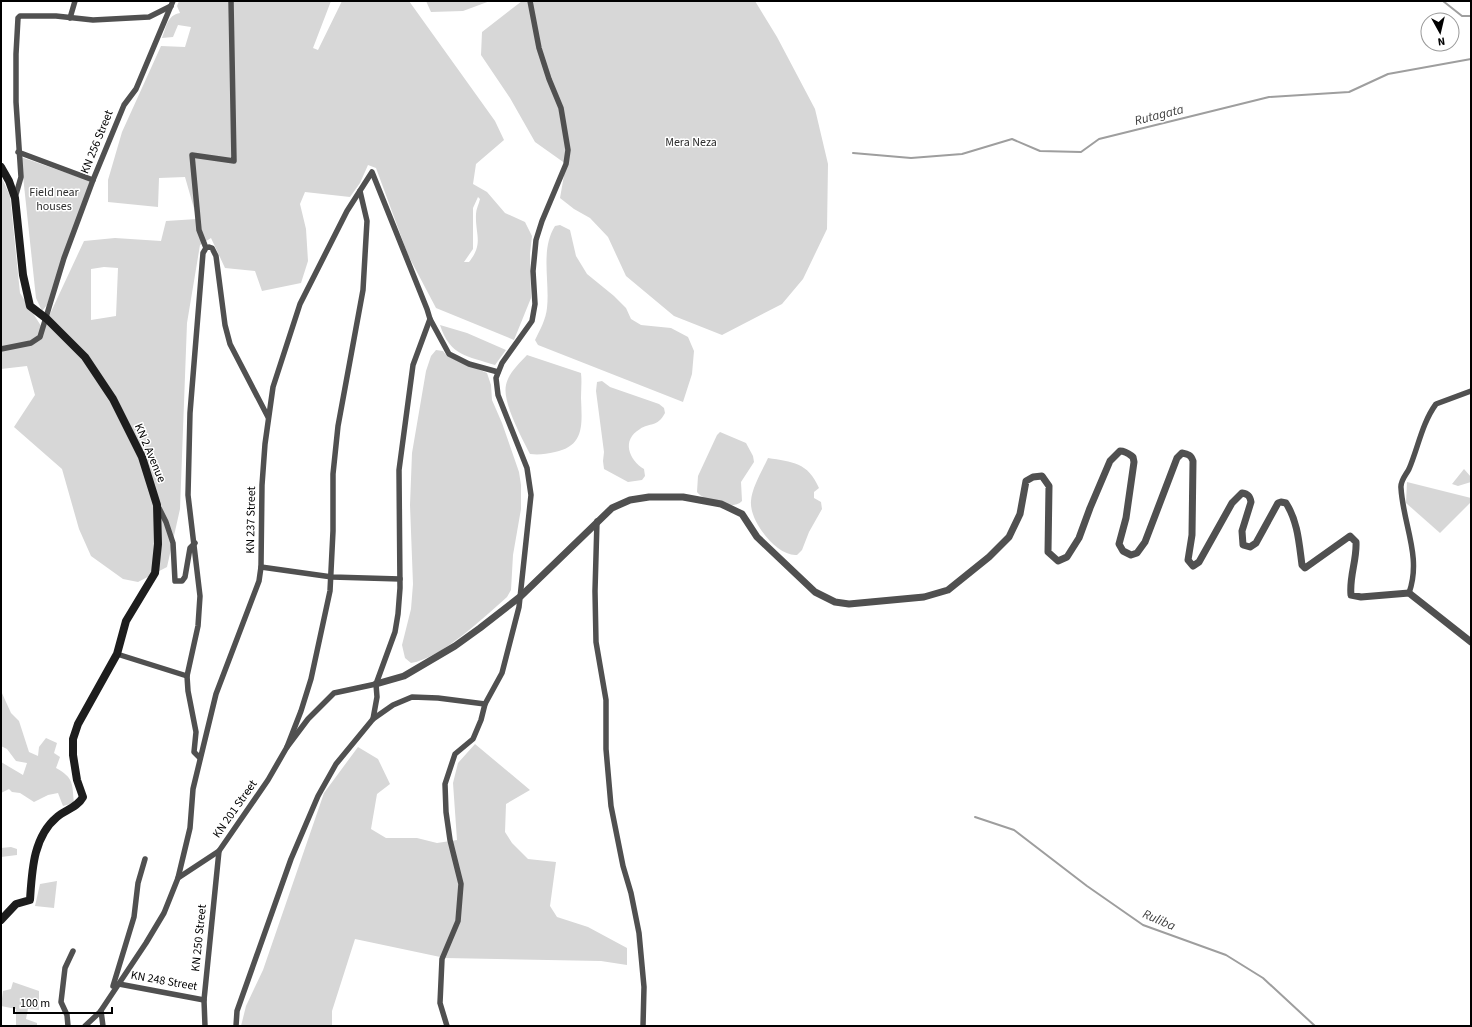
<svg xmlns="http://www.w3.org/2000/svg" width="1472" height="1027" font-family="'Source Sans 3',sans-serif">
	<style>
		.green { fill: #d7d7d7; fill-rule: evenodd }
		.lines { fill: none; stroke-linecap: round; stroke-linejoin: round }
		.stream { stroke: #9e9e9e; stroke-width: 2 }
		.minor { stroke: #505050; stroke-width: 5.5 }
		.tertiary { stroke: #505050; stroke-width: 7 }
		.secondary { stroke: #1d1d1d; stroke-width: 8 }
		.labels { text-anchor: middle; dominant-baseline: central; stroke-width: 3; stroke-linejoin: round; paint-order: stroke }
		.street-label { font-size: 12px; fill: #000; stroke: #fff }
		.park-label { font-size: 12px; fill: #2e2e2e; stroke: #fff }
		.water-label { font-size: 13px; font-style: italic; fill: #3f3f3f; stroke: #fff }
	</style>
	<rect width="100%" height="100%" fill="#fff"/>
	<g class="green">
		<path d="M179,1H331L313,48L318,50L342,1H409L495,121L504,140L476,164L473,184L487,192L505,213L525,222L532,236L530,254L531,298L514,340L436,308L408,255L376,168L368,165L360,183L350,197L305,192L300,204L306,229L308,261L301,283L262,291L255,271L225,268L211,238L200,245L187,323L180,509L167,567L138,582L123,579L91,556L79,529L62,469L14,427L35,395L27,366L1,369V176L10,196L20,293L43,329L84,241L115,238L161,241L166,221L197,219L185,177L159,178L158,207L108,202V180L122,132L161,46L185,47L191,27L178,25L173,37L162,38C166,28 167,15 180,13L177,6ZM478,197L480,199C479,204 476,209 476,214C475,235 484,243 469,262H464L473,249V208ZM104,267L118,268L116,316L91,320V269Z"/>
		<path d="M426,1H490L463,11L431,12Z"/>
		<path d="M522,1H755L777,37L815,109L828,164L827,229L803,279L782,304L722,335L674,316L626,276L608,237L590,218L574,209L560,198L566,164L535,142L510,98L481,55L482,32Z"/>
		<path d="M21,157L90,181L47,305L42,311L36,298Z"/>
		<path d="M560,225L570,230L576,256L587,274L614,296L626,308L631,319L641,325L671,328L688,337L694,351L692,374L683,402L538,345L535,340C540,330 546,319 547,308C550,281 540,250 555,226Z"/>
		<path d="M440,325L467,333L506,350L495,365C467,356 450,356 440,325Z"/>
		<path d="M436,350L443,351L447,356L487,373L491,385L492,400L502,423L519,472L521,485V509L513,555L511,590L507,597C483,618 442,658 411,663L405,658L402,645L411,609L413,584L410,505L412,453L426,371L431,356Z"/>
		<path d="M527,355L581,373C582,382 581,390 581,398C582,424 585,446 555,452C546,454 539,455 530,454C522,438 502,402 506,385C509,372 519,364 527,355Z"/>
		<path d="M602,381L610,387L659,404L664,408L665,413C657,428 650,422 640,429C621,440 629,460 644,469L645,476L642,480L628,482L604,469L603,461L604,452L596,391L597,382Z"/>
		<path d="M720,432L746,443L753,456L754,462L741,482L742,501C733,511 704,501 697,492L698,476L717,435Z"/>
		<path d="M768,458C792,462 808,462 819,488L814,492V498L821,502L822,509L809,532L802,550L797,555C777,557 749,521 751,501C752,487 762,471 768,458Z"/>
		<path d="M1464,469L1471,477V482L1458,486L1452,484Z"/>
		<path d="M1407,482L1471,498V502L1440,533L1406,503Z"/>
		<path d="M1,691L11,713L19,721L29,752L38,756L39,747L46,738L57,743L54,753L60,757L56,768C74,778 72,783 74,803L63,806L58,793L48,795L34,802L20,793L12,792L9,789L1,793V762L23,775L27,763L16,761L7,749L1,746Z"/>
		<path d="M475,744L530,790L506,804L505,832L512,843L528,859L556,862L550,906L557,917L588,927L627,948V965L601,961L445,958L355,939L332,1011V1026H241L246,1006L263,970L324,793L358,747L378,759L390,784L377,794L371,829L386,838H417L437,843L457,840L453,783L458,763Z"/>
		<path d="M11,847L17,849V855L1,857V848Z"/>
		<path d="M57,881L54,908L35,906L40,884Z"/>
		<path d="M13,982L39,991V1010L28,1009L26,1019L37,1023V1026H16V1009L1,1006L3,991L11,989Z"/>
	</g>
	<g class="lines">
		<g class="stream">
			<path d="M1443,1L1462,16H1471"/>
			<path d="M853,153L911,158L962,154L1012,139L1040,151L1081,152L1099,139L1269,97L1349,92L1388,74L1471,59"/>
			<path d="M975,817L1014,830L1087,886L1143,925L1226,955L1263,978L1315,1026"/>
		</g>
		<g class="minor">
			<path d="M70,18L75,1"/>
			<path d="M18,152L93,180"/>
			<path d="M15,198L21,177L16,102V54L18,18L20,16H56L93,20L149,17L171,6"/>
			<path d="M206,248L199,230L192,155L234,161L231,1"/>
			<path d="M430,319L449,354L469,364L498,372"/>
			<path d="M1,349L31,343L40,337L64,258L93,180L124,105L136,89L173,1"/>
			<path d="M159,508L166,522L173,543L175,581H182L185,577L190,548L195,543"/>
			<path d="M597,521L595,591L596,642L606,700V749L611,806L623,866L631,893L639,933L644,987L643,1026"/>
			<path d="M261,567L332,577L400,579"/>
			<path d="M1409,593C1422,557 1403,524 1401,488C1400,481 1406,475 1409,469C1418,448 1422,423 1436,404L1471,391"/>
			<path d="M117,654L187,676"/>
			<path d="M287,747L301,711L311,679L330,591L333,531V474L338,426L363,290L367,221L360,191"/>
			<path d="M200,758L194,752L196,732L188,691L187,676L198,626L200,596L188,495L190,413L203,253L206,248L209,247L212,248L216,256L225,325L230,344L268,417"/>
			<path d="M145,859L138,883L134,917L113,986L119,984L204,1000"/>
			<path d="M178,878L190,828L193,789L216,694L259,581L261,567L262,485L265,444L273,387L300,304L347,211L372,172L427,309L430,319L413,365L399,470L400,588L398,614L395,632L376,684L377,697L373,719"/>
			<path d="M101,1011L103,1026"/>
			<path d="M68,1026L67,1015L61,1002L65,968L73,951"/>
			<path d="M85,1026L100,1012L146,943L164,913L178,878L219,851L268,780L287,747L308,719L334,693L376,684"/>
			<path d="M205,1026L204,1000L219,851"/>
			<path d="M236,1026L237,1011L291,859L318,796L336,764L373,719L393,705L412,697L438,698L485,704L502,673L519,607L531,495L527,468L498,395L496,378L502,363L532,321L535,304L533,271L536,240L542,221L566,164L568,150L561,108L549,79L539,48L530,1"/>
			<path d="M447,1026L440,1003L442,959L458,921L461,884L450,840L446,812L445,784L455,754L473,739L481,720L485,704"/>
		</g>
		<path class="tertiary" d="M376,684L404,676L455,646L480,628L521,596L612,508L630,500L649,497H683L721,504L742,514L757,537L815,592L835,602L849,604L924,597L948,590L989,557L1009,537L1020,514L1026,481L1033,477L1042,476L1049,486L1048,552L1058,561L1067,557L1079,538L1090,508L1110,461L1120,451C1126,451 1129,454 1133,457L1134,462L1126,518L1119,544L1123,551L1131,555L1137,553L1145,542L1177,458L1182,453C1188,454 1191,455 1193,461L1192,535L1188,560L1193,566L1199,562L1232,503L1242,493C1248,494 1250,496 1251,502L1242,531L1243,545L1250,547L1256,543L1278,503L1281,502L1286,503C1298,522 1299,543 1302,565L1305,568L1350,536L1356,542C1357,560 1349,577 1351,595L1361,597L1409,593L1471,642"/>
		<path class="secondary" d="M1,167L9,181L15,198L23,275L30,306L47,319L85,357L113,399L142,457L157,505L158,544L155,573L126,621L117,654L78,724L73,739V755L77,780L83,797C77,808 65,810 57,817C33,837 32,871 30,900L16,904L1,920"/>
	</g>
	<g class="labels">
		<g class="street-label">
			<text transform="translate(97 142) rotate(-68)">KN 256 Street</text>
			<text transform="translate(150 453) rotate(67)">KN 2 Avenue</text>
			<text transform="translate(251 520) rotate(-89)">KN 237 Street</text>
			<text transform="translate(235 809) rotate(-55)">KN 201 Street</text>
			<text transform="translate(199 938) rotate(-84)">KN 250 Street</text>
			<text transform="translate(164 981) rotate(10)">KN 248 Street</text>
		</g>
		<g class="park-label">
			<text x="691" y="142">Mera Neza</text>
			<text x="54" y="192">Field near<tspan x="54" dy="14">houses</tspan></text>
		</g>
		<g class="water-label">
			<text transform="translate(1159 115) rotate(-14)">Rutagata</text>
			<text transform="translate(1159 920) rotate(23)">Ruliba</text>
		</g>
	</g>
	<rect width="1472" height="1027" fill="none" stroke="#000000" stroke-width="4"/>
	<g transform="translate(1440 32) rotate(172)"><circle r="19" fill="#ffffff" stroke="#999999"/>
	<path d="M0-3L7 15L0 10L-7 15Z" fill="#000000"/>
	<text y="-6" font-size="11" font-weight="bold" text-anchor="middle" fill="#000000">N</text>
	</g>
	<path d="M14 1007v6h98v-6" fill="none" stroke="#000000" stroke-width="2"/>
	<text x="20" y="1007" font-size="12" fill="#000000" stroke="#ffffff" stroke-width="3" paint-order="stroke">100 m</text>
</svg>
